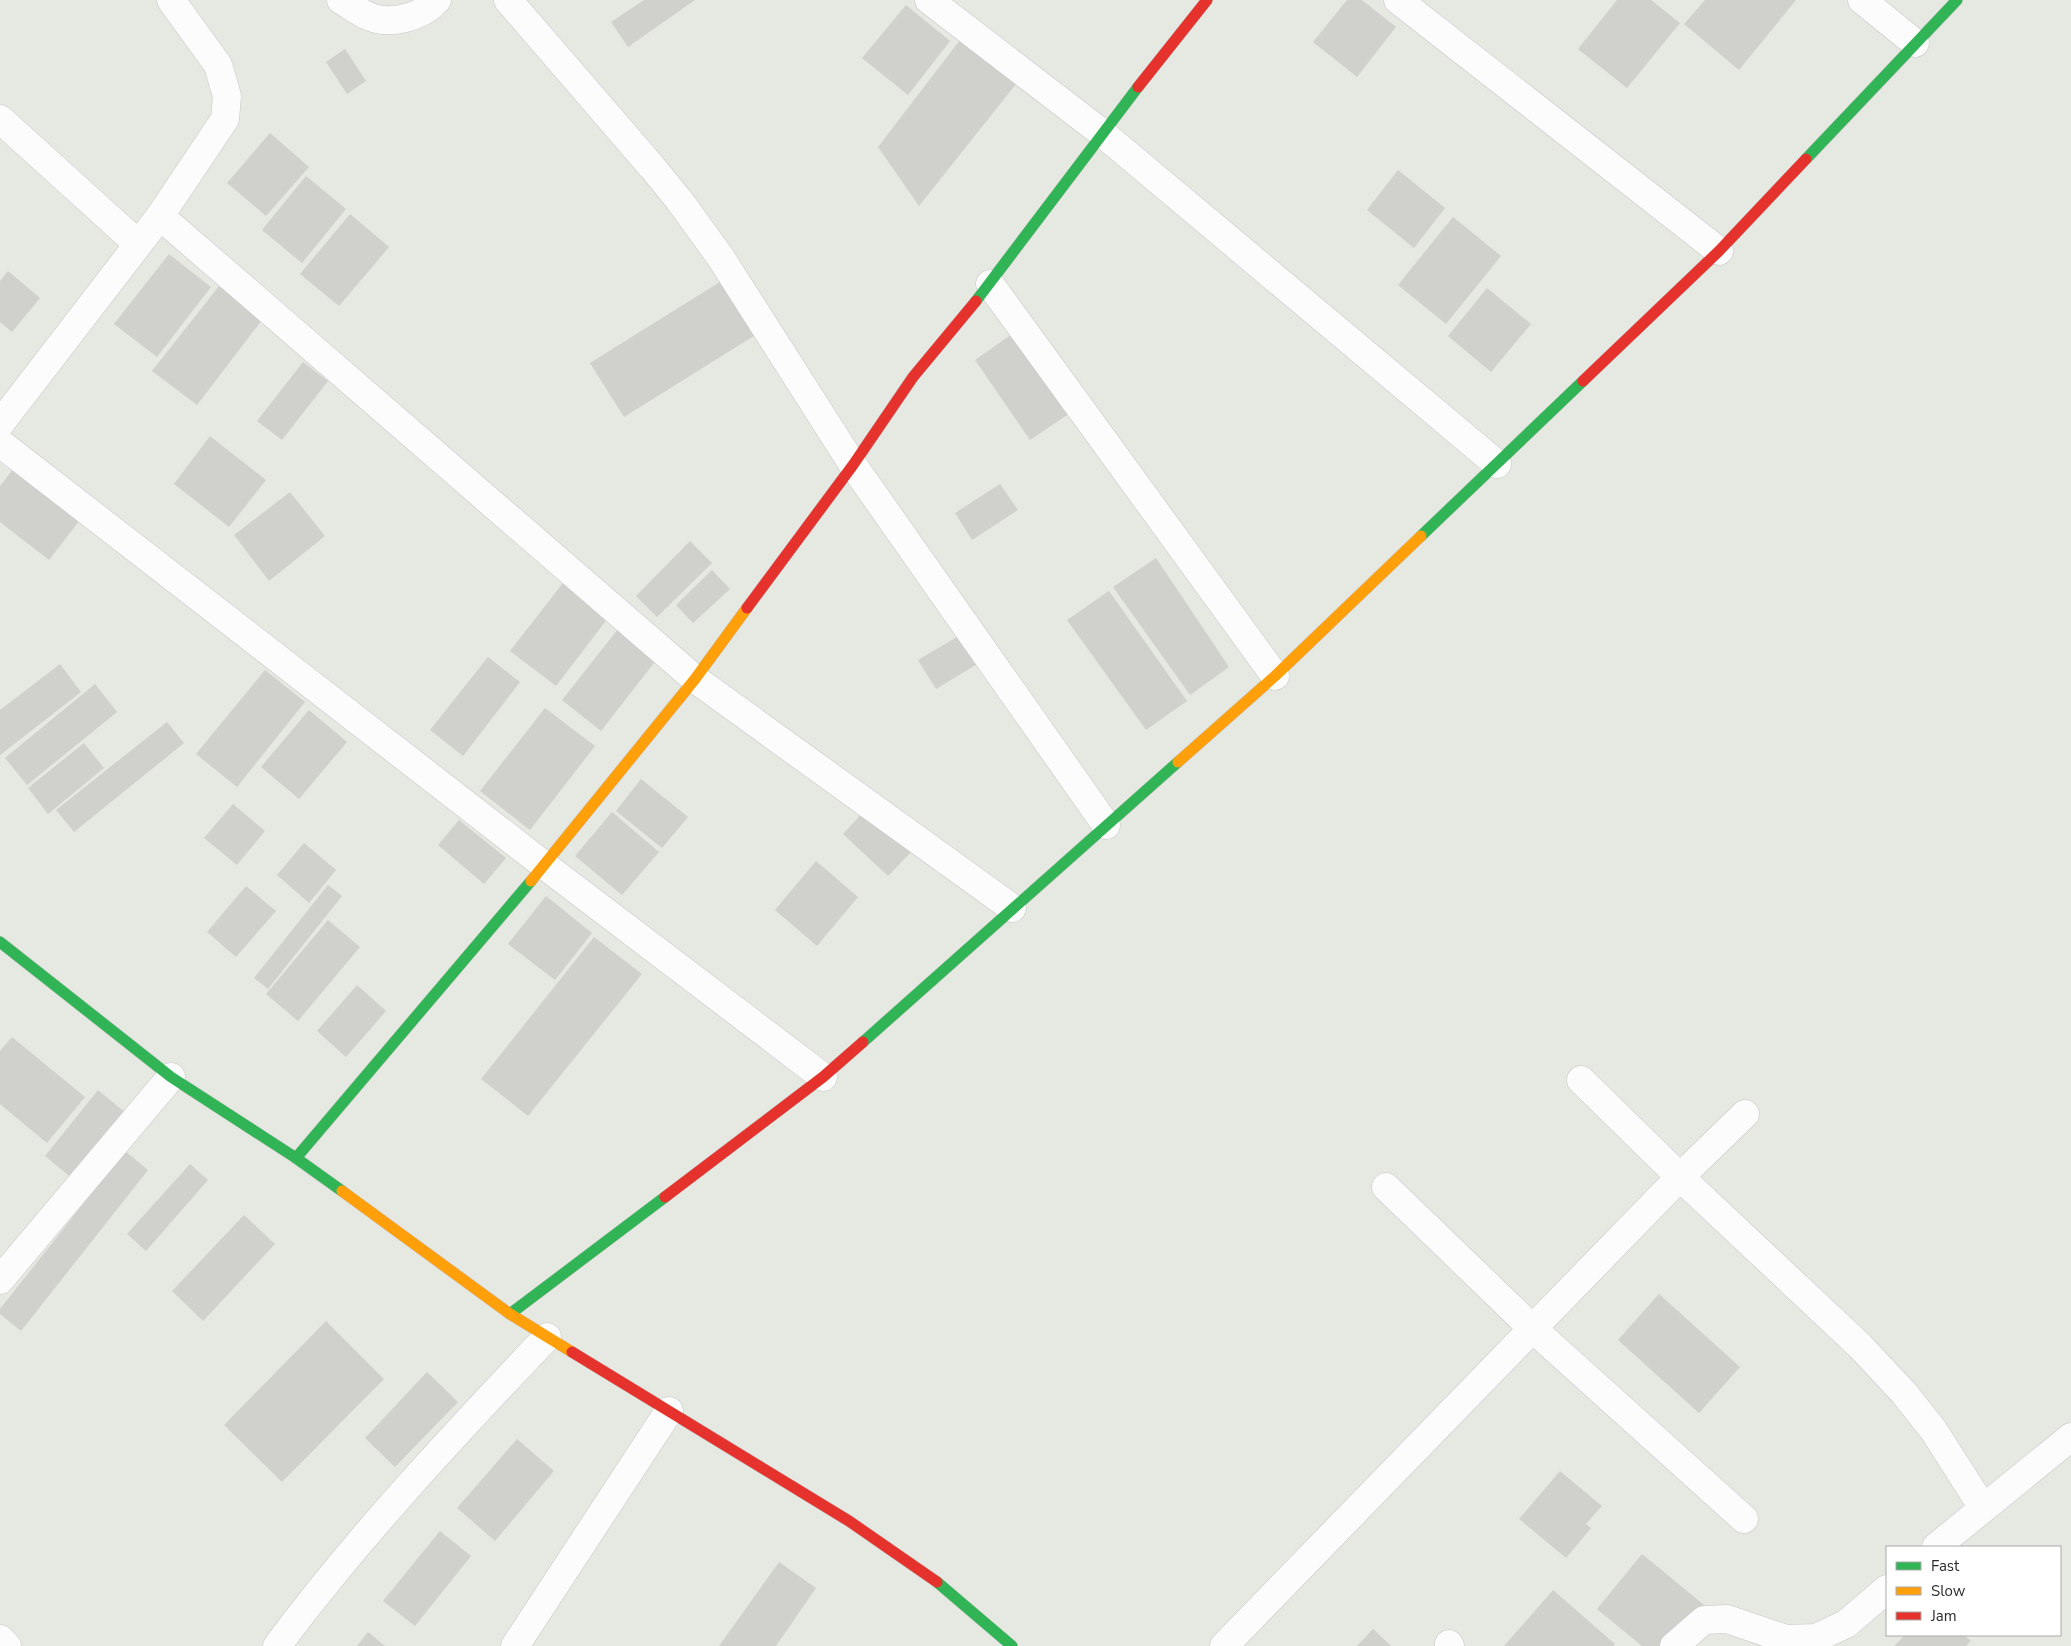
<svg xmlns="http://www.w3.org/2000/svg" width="2071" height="1646" font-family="'Nunito Sans',sans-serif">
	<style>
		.building { fill: #d0d1cd }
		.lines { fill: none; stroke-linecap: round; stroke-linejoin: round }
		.street-casing { stroke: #c7c6c6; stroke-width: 29 }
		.fast-casing { stroke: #c7c6c6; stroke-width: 12 }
		.slow-casing { stroke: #c7c6c6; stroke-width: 12 }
		.jam-casing { stroke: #c7c6c6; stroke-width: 12 }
		.street { stroke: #fbfcfb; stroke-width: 28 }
		.fast { stroke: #30b455; stroke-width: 11 }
		.slow { stroke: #ff9f0a; stroke-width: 11 }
		.jam { stroke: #e5322d; stroke-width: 11 }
	</style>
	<rect width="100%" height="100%" fill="#e6e8e2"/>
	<g class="building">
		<path d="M644,0H695L628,47L611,22Z"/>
		<path d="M1347,0H1362L1396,27L1357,77L1313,42Z"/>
		<path d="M1617,0H1651L1680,23L1627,88L1578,49Z"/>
		<path d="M1705,0H1796L1739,70L1684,24Z"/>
		<path d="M906,5L950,41L908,95L862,58Z"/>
		<path d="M960,40L1016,84L919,206L878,147Z"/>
		<path d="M345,49L366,81L347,94L326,62Z"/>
		<path d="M270,133L309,167L266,216L227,183Z"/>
		<path d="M1398,170L1445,208L1414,248L1367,210Z"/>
		<path d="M306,176L346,209L302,263L262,230Z"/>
		<path d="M350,214L389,247L339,306L300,274Z"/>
		<path d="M1453,217L1501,256L1446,324L1398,285Z"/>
		<path d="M169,254L211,287L157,357L114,324Z"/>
		<path d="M8,271L40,298L12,332L0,322V281Z"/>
		<path d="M723,280L757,334L624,417L590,363Z"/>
		<path d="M219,286L262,320L197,405L152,371Z"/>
		<path d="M1487,288L1531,324L1491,372L1448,336Z"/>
		<path d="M1012,334L1067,415L1030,440L975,360Z"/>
		<path d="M303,362L328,381L282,440L257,421Z"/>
		<path d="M210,436L266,480L229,527L174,484Z"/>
		<path d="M13,469L80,520L49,560L0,522V486Z"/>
		<path d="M1000,484L1018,510L972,540L955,513Z"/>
		<path d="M290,492L325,536L269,581L234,535Z"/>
		<path d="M690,541L712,563L657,617L636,596Z"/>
		<path d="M1156,558L1229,667L1190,695L1113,587Z"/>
		<path d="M712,570L730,589L693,623L676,605Z"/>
		<path d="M563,583L608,618L556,686L510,651Z"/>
		<path d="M1109,591L1187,701L1146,730L1067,620Z"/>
		<path d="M618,629L657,659L601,731L562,700Z"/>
		<path d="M962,634L979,663L936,689L918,660Z"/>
		<path d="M488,657L520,682L463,756L430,730Z"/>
		<path d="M60,664L81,692L0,755V710Z"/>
		<path d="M265,670L305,702L237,787L196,754Z"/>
		<path d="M95,684L117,712L27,785L5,758Z"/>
		<path d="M545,708L595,746L530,830L480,791Z"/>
		<path d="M309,710L347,742L299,799L261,767Z"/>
		<path d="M167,722L184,743L74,832L56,810Z"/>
		<path d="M84,743L104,768L48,814L28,788Z"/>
		<path d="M641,779L688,817L662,848L616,811Z"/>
		<path d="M233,804L265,831L237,865L204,838Z"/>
		<path d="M867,808L913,850L888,876L843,834Z"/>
		<path d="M612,812L659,852L622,895L575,856Z"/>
		<path d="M459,820L506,858L484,884L438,845Z"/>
		<path d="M304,843L336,870L309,903L277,875Z"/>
		<path d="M816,861L858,897L817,946L775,910Z"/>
		<path d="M328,885L342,896L268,989L254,978Z"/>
		<path d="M246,886L276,911L236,957L207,932Z"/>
		<path d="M546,896L592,933L555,980L508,944Z"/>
		<path d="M328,920L360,947L298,1021L266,994Z"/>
		<path d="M594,937L642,974L528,1116L481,1079Z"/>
		<path d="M357,985L386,1011L346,1057L317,1031Z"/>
		<path d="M12,1037L85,1097L47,1143L0,1104V1051Z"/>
		<path d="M98,1090L127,1114L73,1179L45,1156Z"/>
		<path d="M125,1151L148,1170L21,1331L0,1314V1309Z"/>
		<path d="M190,1164L208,1180L146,1251L127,1234Z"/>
		<path d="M244,1215L275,1244L203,1321L172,1291Z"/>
		<path d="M1659,1294L1740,1367L1699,1413L1618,1340Z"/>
		<path d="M326,1321L384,1379L282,1482L224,1425Z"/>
		<path d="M427,1372L458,1402L395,1467L365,1438Z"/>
		<path d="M517,1439L554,1471L495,1541L457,1508Z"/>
		<path d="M1560,1471L1602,1506L1586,1524L1591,1528L1566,1558L1519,1519Z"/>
		<path d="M440,1531L471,1556L415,1626L383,1601Z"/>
		<path d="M1642,1554L1704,1605L1671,1646H1642L1597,1609Z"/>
		<path d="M779,1562L816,1588L776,1646H719Z"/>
		<path d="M1553,1590L1615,1644L1613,1646H1504Z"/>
		<path d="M1373,1629L1391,1646H1357Z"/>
		<path d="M368,1632L385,1646H357Z"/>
		<path d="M1905,1635H1964L1971,1641L1966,1646H1894Z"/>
	</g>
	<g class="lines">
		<defs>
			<g id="street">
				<path d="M341,0C350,5 359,12 368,16C390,26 422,17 437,0"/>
				<path d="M508,0L652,167L679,200L721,258L853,465L1106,825"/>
				<path d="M929,0L1102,133L1497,464"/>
				<path d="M1398,0L1719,251"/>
				<path d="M1862,0L1915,43"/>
				<path d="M0,119L138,244"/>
				<path d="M160,216L695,679L1012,908"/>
				<path d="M990,284L1275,676"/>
				<path d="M0,424L160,216L225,119L227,96L218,65L171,0"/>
				<path d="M0,443L544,865L823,1077"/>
				<path d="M1581,1080L1680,1177L1860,1346L1904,1393L1934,1431L1983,1508"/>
				<path d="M1386,1187L1533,1329L1744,1519"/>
				<path d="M0,1280L171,1077"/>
				<path d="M1936,1547L2071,1437"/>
				<path d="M0,1639L7,1646"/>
				<path d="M1449,1644L1450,1646"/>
				<path d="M277,1646C359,1536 453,1436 547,1337"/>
				<path d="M515,1646L669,1411"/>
				<path d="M1224,1646L1680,1177L1745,1114"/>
				<path d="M1674,1646L1704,1620L1727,1619L1786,1639L1816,1638L1846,1624L1887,1589"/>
			</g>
			<g id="fast">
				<path d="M1806,159L1957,0"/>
				<path d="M976,301L1138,87"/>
				<path d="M1421,536L1583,381"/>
				<path d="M0,942L171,1077L296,1158L342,1191"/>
				<path d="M863,1042L1178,762"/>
				<path d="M296,1158L531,881"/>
				<path d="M510,1314L665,1197"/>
				<path d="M937,1582L1012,1646"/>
			</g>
			<g id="slow">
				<path d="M1178,762L1275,676L1421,536"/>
				<path d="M531,881L695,679L747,608"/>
				<path d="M342,1191L510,1314L572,1352"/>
			</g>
			<g id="jam">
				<path d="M1138,87L1207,0"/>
				<path d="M1583,381L1719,251L1806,159"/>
				<path d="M747,608L853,465L913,377L976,301"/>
				<path d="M665,1197L823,1077L863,1042"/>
				<path d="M572,1352L849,1521L937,1582"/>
			</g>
		</defs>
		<use href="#street" class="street-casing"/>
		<use href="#fast" class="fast-casing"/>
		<use href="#slow" class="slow-casing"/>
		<use href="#jam" class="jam-casing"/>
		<use href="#street" class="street"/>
		<use href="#fast" class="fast"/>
		<use href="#slow" class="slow"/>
		<use href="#jam" class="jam"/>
	</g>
	<rect x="1886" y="1546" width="175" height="90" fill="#ffffff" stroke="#aaaaaa"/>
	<rect x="1896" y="1562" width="25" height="8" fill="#30b455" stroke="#aaaaaa"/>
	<text x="1931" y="1571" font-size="15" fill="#2b2b2b">Fast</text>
	<rect x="1896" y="1587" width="25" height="8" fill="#ff9f0a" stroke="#aaaaaa"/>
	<text x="1931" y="1596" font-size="15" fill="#2b2b2b">Slow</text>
	<rect x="1896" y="1612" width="25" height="8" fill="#e5322d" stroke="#aaaaaa"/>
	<text x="1931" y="1621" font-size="15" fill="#2b2b2b">Jam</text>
</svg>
